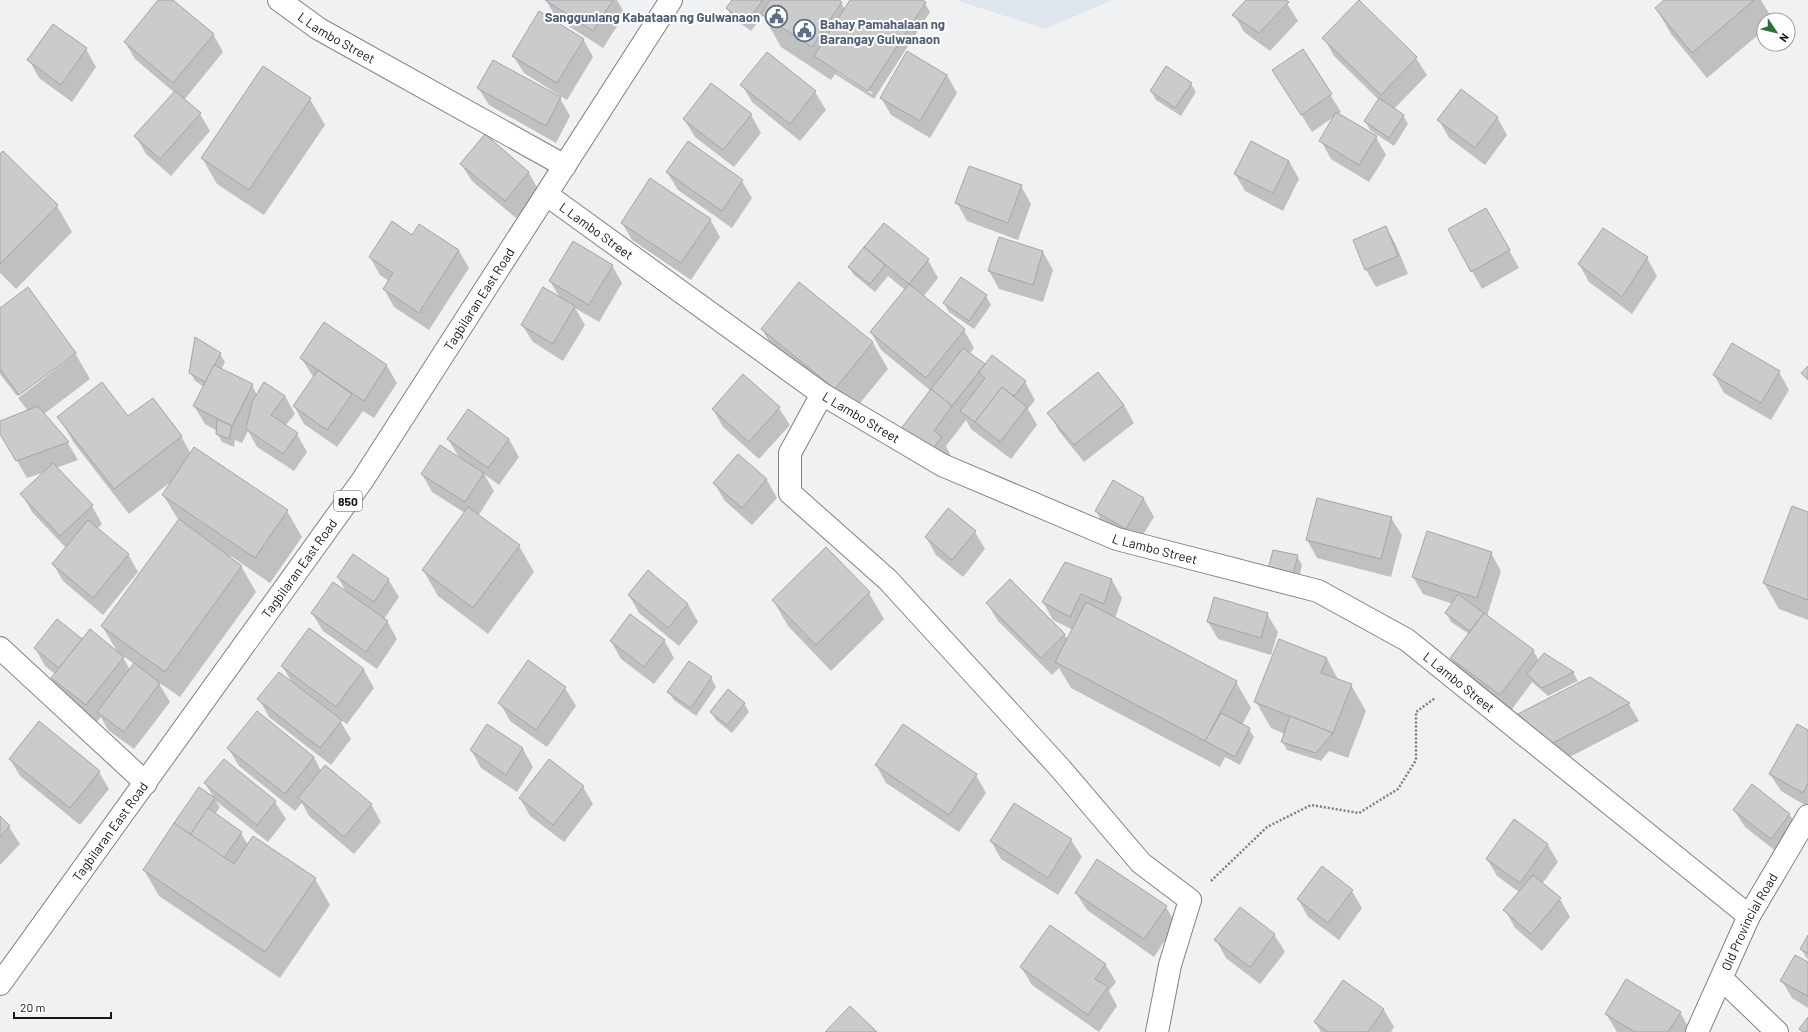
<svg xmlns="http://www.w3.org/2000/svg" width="1808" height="1032" font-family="Barlow,sans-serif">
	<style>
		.built { fill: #e0e6ed }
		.shadow { fill: #0003; fill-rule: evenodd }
		.building { fill: #cbcbcc; stroke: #a5a5a6 }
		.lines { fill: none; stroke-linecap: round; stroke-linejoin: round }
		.street-casing { stroke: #808182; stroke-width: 24 }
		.secondary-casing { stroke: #808182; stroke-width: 24 }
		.primary-casing { stroke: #808182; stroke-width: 24 }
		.path { stroke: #7e7f7f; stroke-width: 2.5; stroke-dasharray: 2 2; stroke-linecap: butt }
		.street { stroke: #fff; stroke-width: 22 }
		.secondary { stroke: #fff; stroke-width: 22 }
		.primary { stroke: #fff; stroke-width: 22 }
		.labels { text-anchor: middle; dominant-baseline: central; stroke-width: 4; stroke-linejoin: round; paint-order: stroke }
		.shield { fill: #fefeff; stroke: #5a5b5b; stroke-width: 1 }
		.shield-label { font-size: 12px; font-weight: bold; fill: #141515 }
		.service-label { font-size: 13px; font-weight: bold; fill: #4e5e75; stroke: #fefeff; text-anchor: end }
		.street-label { font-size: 13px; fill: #141515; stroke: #fefeff }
	</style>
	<rect width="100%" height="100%" fill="#f0f1f2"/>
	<path class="built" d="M956,0H1113L1045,29Z"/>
	<g class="shadow">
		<path d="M159,0H171L213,34L223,52L184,100L200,114L210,131L171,176L146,154L136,137L175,93L135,59L125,42Z"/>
		<path d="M546,0H617L625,14L603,48L556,18Z"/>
		<path d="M734,0H837L841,3L845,9L851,0H920L925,3L930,12L874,99L835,74L831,80L781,47L763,15L751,31L732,17L727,8ZM837,69L873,93L872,94L837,72Z"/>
		<path d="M1247,0H1285L1298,21L1270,51L1244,32L1234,15Z"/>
		<path d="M1666,0H1761L1773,20H1764V30L1707,78L1671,34L1656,8Z"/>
		<path d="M1324,38L1416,58L1427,75L1394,109L1403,115L1408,124L1394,146L1370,130L1365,121L1379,100L1334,56Z"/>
		<path d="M583,39L593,57L567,100L524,73L513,56Z"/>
		<path d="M86,49L96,67L72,102L39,78L29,60Z"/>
		<path d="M1303,51L1341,112L1338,114L1376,137L1386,155L1369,182L1331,159L1321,141L1335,116L1312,132L1273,70Z"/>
		<path d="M767,53L815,92L826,110L800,141L752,102L742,85Z"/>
		<path d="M947,75L957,93L930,138L891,115L881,98Z"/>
		<path d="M1191,84L1196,92L1181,116L1156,100L1151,91Z"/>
		<path d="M478,88L560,98L570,116L556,143L489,105Z"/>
		<path d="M310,99L325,125L264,215L217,184L202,158Z"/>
		<path d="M751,115L761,133L734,167L695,137L684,119Z"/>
		<path d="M1497,117L1507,135L1485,165L1449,138L1439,120Z"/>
		<path d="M485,136L529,173L539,191L516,218L472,181L461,164Z"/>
		<path d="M3,152L57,206L72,232L16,289L0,273V155Z"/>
		<path d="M1289,161L1299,179L1283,211L1245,191L1235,174Z"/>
		<path d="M667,172L742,181L752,198L732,228L678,190Z"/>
		<path d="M1021,186L1031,204L1018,240L967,221L957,203Z"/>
		<path d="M1486,209L1519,268L1482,289L1472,271Z"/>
		<path d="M710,219L720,237L691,280L632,240L622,223Z"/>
		<path d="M884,224L928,260L938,278L923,297L964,330L974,348L969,354L985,366L1025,382L1035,400L1028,409L1037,425L1011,459L971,429L966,420L946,446L951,456L940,470L911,447L931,391L881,350L871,332L905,290L888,276L875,292L854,275L849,267Z"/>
		<path d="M420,225L459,251L469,268L429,330L394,307L384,289L389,281L380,275L370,257L413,236Z"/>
		<path d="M1386,227L1396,245L1408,274L1376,287L1366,270Z"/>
		<path d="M1043,252L1053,270L1043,302L999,289L989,271Z"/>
		<path d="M1647,258L1657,276L1632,314L1589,282L1579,264Z"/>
		<path d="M612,265L622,283L599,322L575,308L585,325L563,361L533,342L522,325L560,298L550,281Z"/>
		<path d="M799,283L873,343L888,369L851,414L777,355L762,329Z"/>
		<path d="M986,296L991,305L974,329L949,312L944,303Z"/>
		<path d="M0,309L75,353L90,379L44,414L68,443L78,460L56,468L92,506L102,524L97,529L128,554L138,572L103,615L63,581L53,564L66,548L32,512L22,494L45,472L27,478L0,432V422L28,411L18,398L74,355V353L17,396L0,374Z"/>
		<path d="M324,324L387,366L397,383L374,418L363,411L337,447L304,424L294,406L314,378L301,358Z"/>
		<path d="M220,354L225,362L221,370L252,385L257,395L285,396L295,414L285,426L297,434L307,452L294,471L257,447L248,431L242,443L235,440L234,447L222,442L217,433V431L205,424L194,406L204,387L195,381L190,372Z"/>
		<path d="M1779,372L1789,390L1771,420L1724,393L1714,375Z"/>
		<path d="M1098,373L1124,405L1134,423L1084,462L1059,431L1049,413Z"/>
		<path d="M779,408L790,425L759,459L723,427L713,409Z"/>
		<path d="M59,417L128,418L181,436L191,454L287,511L302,537L270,583L231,556L230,558L241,566L256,592L180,697L158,682L170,702L134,749L108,730L101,717L97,722L62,695L52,678L55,674L45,666L35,648L58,620L82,640L118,653L102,626L179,521L163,495L172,481L129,514L74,443ZM122,655L134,664L130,670Z"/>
		<path d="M448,439H509L519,457L499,485L484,474L494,491L478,516L519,546L534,572L488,634L438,596L423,570L465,513L432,492L422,474L460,459Z"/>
		<path d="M738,455L767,480L777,498L752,525L725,501L714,483Z"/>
		<path d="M1114,481L1144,499L1154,517L1136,546L1106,529L1096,511Z"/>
		<path d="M1808,513V620L1779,609L1764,583Z"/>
		<path d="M1391,518L1402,535L1391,577L1317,558L1307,540Z"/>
		<path d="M975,532L985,549L963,577L936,555L926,537Z"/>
		<path d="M1491,553L1501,571L1487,616L1533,650L1539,661L1573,672L1578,681L1548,696L1532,682L1510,712L1461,676L1451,658L1469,634L1451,622L1446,613L1453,604L1423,594L1413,577Z"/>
		<path d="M1297,556L1302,565L1298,583L1274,578Z"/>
		<path d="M1066,563L1112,580L1122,598L1115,618L1236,682L1251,708L1242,725L1249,729L1254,737L1240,765L1225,757L1220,767L1071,688L1059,668L1052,675L998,621L987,603L1064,634L1068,640L1073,630L1053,620L1043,602Z"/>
		<path d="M338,577L388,579L399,597L384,619L387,621L397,639L377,669L323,631L312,613L347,594Z"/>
		<path d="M869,593L884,619L831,671L788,626L773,600Z"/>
		<path d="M629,595L688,604L698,622L679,646L639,613Z"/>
		<path d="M1267,614L1278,632L1271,655L1218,639L1208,622Z"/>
		<path d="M309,630L364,670L374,688L347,724L339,719L351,739L331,765L269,717L259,699L293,684L282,666Z"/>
		<path d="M664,640L674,658L654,684L621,659L611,641Z"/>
		<path d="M1327,659L1339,681L1351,685L1366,711L1348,758L1329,751L1321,761L1287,750L1282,741L1285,734L1271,728L1256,702Z"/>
		<path d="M528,662L565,688L576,706L547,747L510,721L500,703Z"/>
		<path d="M711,678L716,687L696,716L674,700L668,692Z"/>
		<path d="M1590,678L1629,704L1639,721L1560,762L1524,735Z"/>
		<path d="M744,703L749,712L732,733L716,720L711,712Z"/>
		<path d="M487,726L523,749L533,767L517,792L481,768L471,750Z"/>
		<path d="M1808,731V807L1781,791L1770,774Z"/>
		<path d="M228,748L314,757L321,771L371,804L381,822L354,854L309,816L302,803L295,811L239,766Z"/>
		<path d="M10,759L99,772L109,789L80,825L20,776Z"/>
		<path d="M876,765L976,775L986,793L959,832L886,783Z"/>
		<path d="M205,783L275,802L286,819L268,842L216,801L220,807L215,814L241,833L248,845L315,879L330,905L280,978L159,896L144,870L214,798Z"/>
		<path d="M583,787L593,804L564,842L530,816L520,798Z"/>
		<path d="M1734,810L1790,815L1800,832L1782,856L1745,827Z"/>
		<path d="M0,818L9,827L20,844L0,865Z"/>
		<path d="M1514,821L1548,845L1558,862L1542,884L1560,899L1570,917L1542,951L1515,928L1505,910L1519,892L1497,876L1487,859Z"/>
		<path d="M1071,840L1082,857L1058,895L1001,859L991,841Z"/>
		<path d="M1352,891L1362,908L1339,940L1308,917L1298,899Z"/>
		<path d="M1076,893L1166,907L1176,924L1154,957L1087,910Z"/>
		<path d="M1274,934L1285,952L1260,984L1226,958L1216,940Z"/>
		<path d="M1808,937V960L1801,949Z"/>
		<path d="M1105,964L1116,982L1109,991L1117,1006L1099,1032L1032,985L1021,967Z"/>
		<path d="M1808,964V1008L1792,998L1782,981Z"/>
		<path d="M1344,982L1384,1010L1394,1027L1391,1032H1321L1315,1022Z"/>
		<path d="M1680,1012L1690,1030L1689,1032H1617L1606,1014Z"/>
	</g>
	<g class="building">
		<path d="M158,0H173L214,34L173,83L124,42Z"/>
		<path d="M545,0H613L593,31Z"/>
		<path d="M732,0H763L746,23L726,8Z"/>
		<path d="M770,0H839L842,2L812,47L761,14Z"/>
		<path d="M850,0H922L926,2L868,91L814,56Z"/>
		<path d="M1246,0H1286L1289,2L1259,33L1232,15Z"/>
		<path d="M1359,0L1417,57L1381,95L1322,38Z"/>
		<path d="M1664,0H1754L1692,53L1655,8Z"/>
		<path d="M539,11L584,39L557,83L512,56Z"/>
		<path d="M53,24L87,48L61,85L27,60Z"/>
		<path d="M1303,49L1332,94L1301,115L1272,70Z"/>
		<path d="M907,51L947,75L920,121L880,98Z"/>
		<path d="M767,52L816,91L790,124L740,85Z"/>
		<path d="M493,60L561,97L546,126L477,88Z"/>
		<path d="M263,66L311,98L249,190L201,158Z"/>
		<path d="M1166,66L1192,83L1175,108L1150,91Z"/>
		<path d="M711,83L752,114L723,150L683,119Z"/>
		<path d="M1461,89L1498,117L1475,148L1437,120Z"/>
		<path d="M175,91L201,113L160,159L134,136Z"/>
		<path d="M1379,98L1404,115L1389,138L1364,121Z"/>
		<path d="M1336,112L1377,136L1359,165L1319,141Z"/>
		<path d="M485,134L529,172L505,201L460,164Z"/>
		<path d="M688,141L743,180L722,211L666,172Z"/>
		<path d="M1251,141L1289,161L1273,193L1234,174Z"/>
		<path d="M3,151L58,205L0,264V154Z"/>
		<path d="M969,166L1022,185L1008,223L955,203Z"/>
		<path d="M650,178L711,219L681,263L621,223Z"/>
		<path d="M1486,208L1510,250L1471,272L1448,229Z"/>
		<path d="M392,221L412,235L419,224L459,250L419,313L383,289L393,273L369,257Z"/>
		<path d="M884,223L929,259L909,284L864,247Z"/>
		<path d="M1386,226L1398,256L1365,270L1353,240Z"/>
		<path d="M1603,228L1648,257L1622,297L1578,264Z"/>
		<path d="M999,237L1043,251L1033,285L988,271Z"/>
		<path d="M573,241L613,265L589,305L549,281Z"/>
		<path d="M864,247L885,265L870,284L848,267Z"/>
		<path d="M961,277L987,295L969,321L943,303Z"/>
		<path d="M799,282L873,342L835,389L761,329Z"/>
		<path d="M909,284L965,329L926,378L870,332Z"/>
		<path d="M28,287L76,353L19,395L0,369V308Z"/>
		<path d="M543,287L575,306L553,344L521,325Z"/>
		<path d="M324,322L387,365L364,401L300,358Z"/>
		<path d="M195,337L221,353L205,382L189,373Z"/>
		<path d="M1732,343L1780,371L1761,403L1713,375Z"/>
		<path d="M963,348L985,364L952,406L931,389Z"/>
		<path d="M992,355L1026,381L1014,396L1002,387L975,422L960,411L985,378L979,372Z"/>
		<path d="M214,365L253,384L232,426L193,406Z"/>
		<path d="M1808,366V380L1801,373Z"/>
		<path d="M318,370L352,394L327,430L293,406Z"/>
		<path d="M1098,372L1124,405L1074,445L1047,413Z"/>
		<path d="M743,374L780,407L749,442L712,409Z"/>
		<path d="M102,382L128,416L153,398L182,436L114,489L57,417Z"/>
		<path d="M264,382L285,396L271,415L298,433L283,454L246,429L252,402Z"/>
		<path d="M1002,387L1027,407L1000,442L975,422Z"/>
		<path d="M931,389L952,406L934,431L942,437L929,453L900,430Z"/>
		<path d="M38,406L69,442L16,461L0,434V421Z"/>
		<path d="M468,409L509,439L488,468L447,439Z"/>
		<path d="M217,419L232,426L229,439L216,434Z"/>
		<path d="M440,445L484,473L465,502L421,474Z"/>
		<path d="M194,447L288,510L255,558L162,495Z"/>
		<path d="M738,454L767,479L742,508L713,483Z"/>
		<path d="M53,463L93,505L60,536L20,494Z"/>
		<path d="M1113,480L1144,498L1126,529L1095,511Z"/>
		<path d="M1317,498L1392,517L1381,559L1306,540Z"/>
		<path d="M1792,506L1808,512V600L1763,583Z"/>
		<path d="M468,507L520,545L473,608L422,570Z"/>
		<path d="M948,508L976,531L952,560L925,537Z"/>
		<path d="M179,519L242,566L165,672L101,626Z"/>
		<path d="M88,520L129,554L93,598L52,564Z"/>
		<path d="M1427,531L1492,552L1477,598L1412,577Z"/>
		<path d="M826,547L870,592L816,645L772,600Z"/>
		<path d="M1273,550L1298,555L1293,574L1268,569Z"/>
		<path d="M353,554L389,579L374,602L337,577Z"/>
		<path d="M1065,562L1112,579L1104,604L1081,594L1070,617L1042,602Z"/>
		<path d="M648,570L688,604L668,628L628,595Z"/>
		<path d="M1010,579L1065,634L1041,658L986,603Z"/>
		<path d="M333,582L388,621L366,652L311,613Z"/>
		<path d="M1458,594L1484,613L1470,631L1445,613Z"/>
		<path d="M1214,597L1268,613L1261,638L1207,622Z"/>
		<path d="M1086,602L1237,681L1205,741L1055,662Z"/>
		<path d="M1484,613L1534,650L1500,695L1450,658Z"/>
		<path d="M630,614L665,640L644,667L610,641Z"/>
		<path d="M57,619L82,639L59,668L34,648Z"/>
		<path d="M309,628L364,669L336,707L281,666Z"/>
		<path d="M90,629L124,657L86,705L51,678Z"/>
		<path d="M1279,639L1327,658L1321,673L1352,684L1333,733L1254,702Z"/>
		<path d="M1544,653L1574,672L1542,688L1527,674Z"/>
		<path d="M528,660L566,687L536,730L498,703Z"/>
		<path d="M689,661L712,677L691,708L667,692Z"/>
		<path d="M134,663L160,683L124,732L97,712Z"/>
		<path d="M279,672L342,720L320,748L257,699Z"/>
		<path d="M1590,677L1630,703L1549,745L1512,717Z"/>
		<path d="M728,689L745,703L727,725L710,712Z"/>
		<path d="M257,711L314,757L285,794L227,748Z"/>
		<path d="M1221,713L1250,728L1235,757L1205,741Z"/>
		<path d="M1290,716L1333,733L1316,753L1281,742Z"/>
		<path d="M39,721L100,771L70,808L9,759Z"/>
		<path d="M487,724L523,748L506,775L470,750Z"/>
		<path d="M903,724L977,774L949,815L875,765Z"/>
		<path d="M1797,724L1808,730V783L1803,793L1769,774Z"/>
		<path d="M224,759L276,801L257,825L204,783Z"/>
		<path d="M549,759L584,786L553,825L519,798Z"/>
		<path d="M325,765L372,804L344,837L298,798Z"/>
		<path d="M1752,784L1790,814L1771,839L1733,810Z"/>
		<path d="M199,787L215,798L190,835L174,823Z"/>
		<path d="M1014,803L1072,839L1048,878L990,841Z"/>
		<path d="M208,808L242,832L224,858L190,835Z"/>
		<path d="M0,816L10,826L0,837Z"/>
		<path d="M1514,819L1548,844L1520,883L1486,859Z"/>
		<path d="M174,823L234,864L253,836L316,878L265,952L143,870Z"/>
		<path d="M1097,859L1167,906L1144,939L1075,893Z"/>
		<path d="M1322,866L1353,890L1328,923L1297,899Z"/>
		<path d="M1533,875L1561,898L1531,934L1503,910Z"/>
		<path d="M1240,907L1275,934L1250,967L1214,940Z"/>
		<path d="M1050,925L1106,964L1095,979L1108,987L1088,1015L1020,967Z"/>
		<path d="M1808,935V953L1800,949Z"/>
		<path d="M1795,955L1808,962V996L1780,981Z"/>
		<path d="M1626,979L1681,1012L1668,1032H1635L1605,1014Z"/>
		<path d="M1343,980L1384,1009L1368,1032H1328L1314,1022Z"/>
		<path d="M850,1006L877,1032H825Z"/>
		<path d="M1808,1017V1032H1803L1799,1029Z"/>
	</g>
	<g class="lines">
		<defs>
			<g id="street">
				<path id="s1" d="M279,0L319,29L565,166"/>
				<path id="s2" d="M547,195L822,394L942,465L1117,539L1318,591L1407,640L1749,916"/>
				<path d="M822,394L790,453V493L888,580L1060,768L1141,863L1190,900L1170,965L1157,1032"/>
				<path d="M0,648L146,783"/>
				<path d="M1722,979L1777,1032"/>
			</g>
			<g id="secondary">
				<path id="s3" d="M1697,1032L1749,916L1808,816"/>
			</g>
			<g id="primary">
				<path id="s4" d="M0,984L362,481L671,0"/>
			</g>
		</defs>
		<use href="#street" class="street-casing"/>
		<use href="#secondary" class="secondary-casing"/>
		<use href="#primary" class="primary-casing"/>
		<path class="path" d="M1211,881L1267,827L1311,805L1359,813L1398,789L1416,760V712L1435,698"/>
		<use href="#street" class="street"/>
		<use href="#secondary" class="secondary"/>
		<use href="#primary" class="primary"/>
	</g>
	<defs>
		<symbol id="civic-ring" viewBox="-11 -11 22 22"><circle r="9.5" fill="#fefeff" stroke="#5c6f8a" stroke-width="1.5"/><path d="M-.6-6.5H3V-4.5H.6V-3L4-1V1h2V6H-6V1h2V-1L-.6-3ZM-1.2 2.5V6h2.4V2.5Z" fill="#5c6f8a"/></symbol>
	</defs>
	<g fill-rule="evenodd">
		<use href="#civic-ring" x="764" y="4" width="25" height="25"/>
		<use href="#civic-ring" x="792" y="18" width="25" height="25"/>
	</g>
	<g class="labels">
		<rect class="shield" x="334" y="491" width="28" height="20" rx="3"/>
		<g class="shield-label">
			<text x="348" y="501">850</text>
		</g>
		<g class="service-label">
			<text x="760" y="17">Sangguniang Kabataan ng Guiwanaon</text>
			<text x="820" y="24" text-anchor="start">Bahay Pamahalaan ng<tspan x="820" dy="15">Barangay Guiwanaon</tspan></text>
		</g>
		<g class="street-label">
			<text stroke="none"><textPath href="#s1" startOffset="69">L Lambo Street</textPath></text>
			<text stroke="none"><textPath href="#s2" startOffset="61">L Lambo Street</textPath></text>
			<text stroke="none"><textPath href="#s4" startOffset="836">Tagbilaran East Road</textPath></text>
			<text stroke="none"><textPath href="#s2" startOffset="385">L Lambo Street</textPath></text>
			<text stroke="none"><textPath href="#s2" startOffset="708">L Lambo Street</textPath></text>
			<text stroke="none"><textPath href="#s4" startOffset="512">Tagbilaran East Road</textPath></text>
			<text stroke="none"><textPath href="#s2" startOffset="1045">L Lambo Street</textPath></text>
			<text stroke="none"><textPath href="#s4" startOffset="188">Tagbilaran East Road</textPath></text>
			<text stroke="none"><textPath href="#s3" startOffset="122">Old Provincial Road</textPath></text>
		</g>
	</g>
	<g transform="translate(1776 32) rotate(125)"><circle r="19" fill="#fefeff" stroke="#a0a1a1"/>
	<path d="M0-3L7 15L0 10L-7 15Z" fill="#2c6f39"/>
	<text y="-6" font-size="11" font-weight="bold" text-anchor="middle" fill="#141515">N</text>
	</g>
	<path d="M14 1012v6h97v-6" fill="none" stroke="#141515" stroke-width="2"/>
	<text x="20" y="1012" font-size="12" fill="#141515" stroke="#fefeff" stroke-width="3" paint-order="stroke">20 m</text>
</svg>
